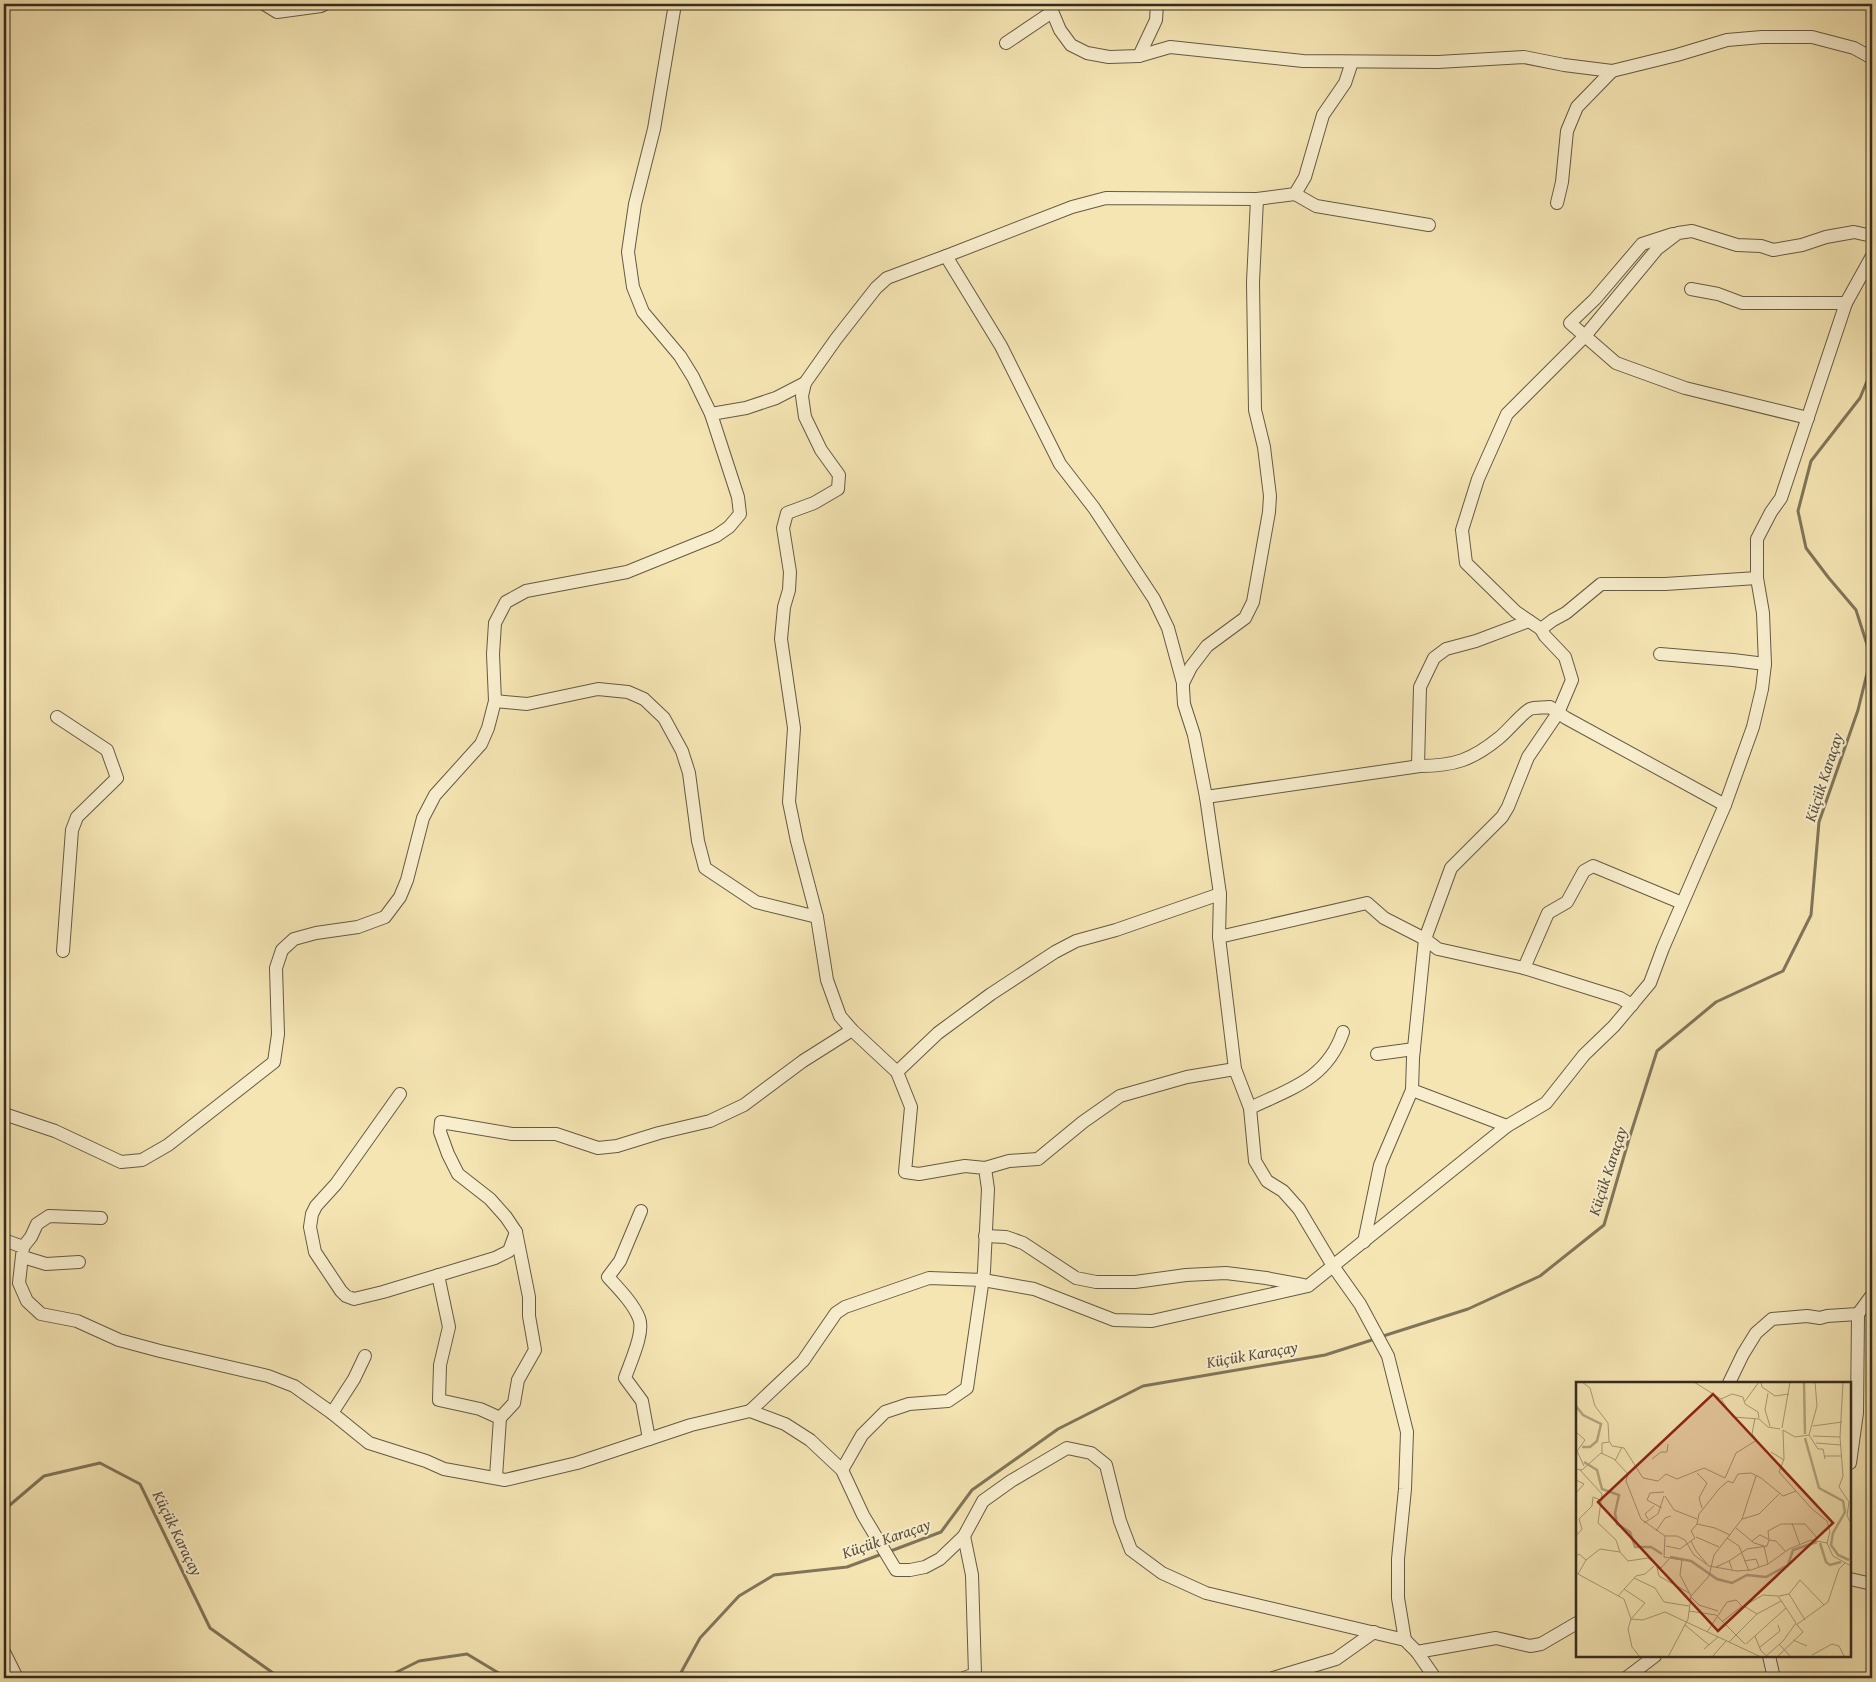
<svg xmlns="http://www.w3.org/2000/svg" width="1876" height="1682" font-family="'Gentium Book Plus',serif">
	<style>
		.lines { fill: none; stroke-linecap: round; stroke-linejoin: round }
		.stream { stroke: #80755a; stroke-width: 3 }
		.minor-casing { stroke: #645a44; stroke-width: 14 }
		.minor { stroke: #f8eece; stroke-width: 12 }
		.labels { text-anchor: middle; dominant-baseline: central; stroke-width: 4; stroke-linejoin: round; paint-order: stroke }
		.water-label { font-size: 16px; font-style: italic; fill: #5a503c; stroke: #f8eece }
		.inset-river { fill: none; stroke: #b3a681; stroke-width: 2.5 }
		.inset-road { fill: none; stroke: #a89b78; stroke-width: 1 }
		.view { fill: #8f2418; fill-opacity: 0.15; stroke: #8f2418; stroke-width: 2.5 }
		.inset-edge { fill: none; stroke: #342b1f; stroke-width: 2.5 }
	</style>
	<rect width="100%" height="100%" fill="#f5e5b3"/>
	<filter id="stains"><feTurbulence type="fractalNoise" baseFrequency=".004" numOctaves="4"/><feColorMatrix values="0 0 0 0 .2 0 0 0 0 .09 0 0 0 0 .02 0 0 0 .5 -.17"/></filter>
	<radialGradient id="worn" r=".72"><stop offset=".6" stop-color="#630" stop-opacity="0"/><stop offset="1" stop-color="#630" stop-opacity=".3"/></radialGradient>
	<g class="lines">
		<g class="stream">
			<path d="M1380,1337L1468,1309L1540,1276L1604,1225L1629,1139L1657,1051L1716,1002L1783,971L1811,915L1819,822L1858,710L1871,657L1856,610L1828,577L1806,548L1798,511L1811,461L1860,398L1872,369"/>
			<path d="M4,1510L44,1476L100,1463L140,1484L210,1628L280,1678"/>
			<path d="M888,1552L941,1532L972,1490L1058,1429L1143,1386L1325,1355L1375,1339"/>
			<path d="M385,1678L419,1661L467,1654L507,1678"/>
			<path d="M678,1678L700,1638L739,1596L774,1575L847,1567L882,1554"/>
		</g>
		<defs>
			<g id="minor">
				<path d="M264,4L277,12L321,6L325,4"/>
				<path d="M1049,4L1060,30L1071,45L1087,53L1109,57L1139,56L1170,47L1303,61L1438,62L1524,57L1564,65L1612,71L1677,55L1727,40L1762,37H1812L1854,48L1872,58"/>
				<path d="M1006,43L1052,12"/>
				<path d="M1139,56L1156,20L1157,4"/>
				<path d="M1295,194L1316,206L1429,225"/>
				<path d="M1257,199L1253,282L1255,410L1264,447L1270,496L1269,512L1253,602L1245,618L1207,646L1191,667L1183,683V688L1184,704L1194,735L1206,797L1220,894L1219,937L1235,1069L1250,1108L1255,1161L1267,1181L1283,1191L1299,1209L1333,1266L1360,1304L1388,1356L1407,1432L1405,1489L1398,1559V1598L1405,1640"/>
				<path d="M1557,203L1562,182L1567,131L1577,107L1612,71"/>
				<path d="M1673,234L1642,244L1595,299L1570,323L1616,363L1685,388L1808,418"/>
				<path d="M946,256L1001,346L1060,464L1094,508L1154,599L1168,628L1183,683"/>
				<path d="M1691,289L1718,294L1742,303H1846"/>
				<path d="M711,414L746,408L776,398L805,383"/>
				<path d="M1541,629L1516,612L1466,563L1462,530L1478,479L1507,414L1585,336L1657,249L1678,233L1692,231L1737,245L1761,246L1773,250L1802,245L1826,237L1854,232L1872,236"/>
				<path d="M1660,654L1733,660L1765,664"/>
				<path d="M495,701L527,704L598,689L628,692L644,699L664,718L682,751L689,773L698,841L705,868L756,902L817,917"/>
				<path d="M57,717L107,750L117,778L77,817L72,830L63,951"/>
				<path d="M1418,766L1420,687L1434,658L1446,649L1476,641L1529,621"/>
				<path d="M1206,797L1420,766C1454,766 1472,760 1499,738C1507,732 1522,713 1530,709C1535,707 1544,708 1550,707L1566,718L1725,805"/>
				<path d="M1219,937L1367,903L1384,918L1425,939L1438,949L1524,968L1620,998L1632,1005"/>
				<path d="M1524,968L1548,913L1567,902L1584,871L1593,866L1682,903"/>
				<path d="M1377,1054L1414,1049"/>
				<path d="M897,1072L938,1033L991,994L1055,952L1076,941L1116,930L1220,894"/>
				<path d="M1412,1090L1413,1058L1425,939L1451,868L1502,817L1508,807L1528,757L1558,713L1572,680L1565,657L1545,636L1541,629L1553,620L1566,613L1601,584H1665L1757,578"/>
				<path d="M400,1094L336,1184L316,1206L312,1214L310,1227L315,1252L341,1291L346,1296L354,1299L383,1292L495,1258L509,1251L516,1232"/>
				<path d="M1250,1108C1290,1089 1327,1079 1343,1032"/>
				<path d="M4,1114L55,1131L121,1162L142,1160L168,1145L274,1062L278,1034L276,968L282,950L294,939L316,933L358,927L385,917L400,897L407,880L423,818L435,795L481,744L488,728L495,701L493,654L495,623L506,602L526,591L627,572L716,536L729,527L740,514L738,497L711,414L693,377L680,356L643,312L633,287L628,252L635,204L654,129L675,4"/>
				<path d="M985,1168L1009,1161L1038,1159L1083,1122L1120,1096L1187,1077L1235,1069"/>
				<path d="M641,1211L620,1261L608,1277C619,1289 633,1303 639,1318C645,1332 630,1363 625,1378L642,1401L649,1439"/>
				<path d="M985,1236L1006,1237L1023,1243L1076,1278L1096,1282H1135L1186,1275L1226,1273L1266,1278L1303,1285"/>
				<path d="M4,1240L23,1247L19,1283L27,1301L41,1314L77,1321L119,1340L160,1351L268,1376L294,1386L332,1413L369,1443L426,1461L444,1469L505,1480L577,1463L691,1425L750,1411L785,1424L810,1440L842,1470L863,1515L896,1570H910L925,1567L940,1559L964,1536L983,1501L1011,1481L1067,1448L1091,1453L1106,1465L1120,1521L1131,1550L1162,1573L1206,1593L1405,1640L1417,1652L1435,1678"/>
				<path d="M1364,1242L1380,1165L1412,1090L1507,1126"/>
				<path d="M23,1247L31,1237L37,1224L49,1216L101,1218"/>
				<path d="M23,1257L46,1264L79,1262"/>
				<path d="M438,1275L449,1327L440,1365L439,1400L480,1409L500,1418"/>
				<path d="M1729,1383L1743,1354L1756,1333L1772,1319L1807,1316L1820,1318L1827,1316L1858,1314"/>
				<path d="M750,1411L803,1361L836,1313L845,1307L929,1278L983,1280L1034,1289L1114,1320L1152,1321L1308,1286L1507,1126L1546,1103L1584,1055L1614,1026L1650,983L1663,948L1725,805L1753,727L1762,689L1765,664L1763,613L1757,578V539L1771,512L1781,498L1846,303L1872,256"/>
				<path d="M332,1413L354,1379L365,1356"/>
				<path d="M1850,1463L1857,1413L1858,1314L1872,1295"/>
				<path d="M842,1470L862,1435L885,1412L909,1404L948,1401L967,1388L984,1271L988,1189L985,1168L965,1166L919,1174L905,1172L911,1107L897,1072L852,1030L840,1016L827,980L817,917L797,841L789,802L794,728L781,639L784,607L789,590L790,572L783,528L787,513L814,503L838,489L839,475L821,450L805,417L802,396L805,383L836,339L876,288L887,278L946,256L1072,207L1106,198L1257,199L1295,194L1305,177L1323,115L1345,83L1352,62"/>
				<path d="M496,1477L500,1418L514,1403L518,1380L535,1350L529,1316V1297L516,1232L506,1217L490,1199L458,1174L448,1154L440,1132L441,1122L512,1134H556L598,1148L617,1146L659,1133L710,1121L744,1105L803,1061L852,1030"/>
				<path d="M964,1536L972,1575L975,1674L964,1678"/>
				<path d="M1850,1579L1872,1584"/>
				<path d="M4,1652L17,1678"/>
				<path d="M1417,1652L1496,1638L1530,1646L1541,1644L1577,1623"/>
				<path d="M1769,1656L1774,1678"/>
				<path d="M1273,1678L1336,1659L1374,1632"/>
				<path d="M1626,1678L1655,1656"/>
			</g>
		</defs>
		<use href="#minor" class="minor-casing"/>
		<use href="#minor" class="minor"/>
	</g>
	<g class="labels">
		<g class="water-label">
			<text transform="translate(1823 777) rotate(-72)">Küçük Karaçay</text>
			<text transform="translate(1607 1171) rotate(-72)">Küçük Karaçay</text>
			<text transform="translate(1252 1354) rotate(-10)">Küçük Karaçay</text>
			<text transform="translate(178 1533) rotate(64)">Küçük Karaçay</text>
			<text transform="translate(886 1538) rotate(-19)">Küçük Karaçay</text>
		</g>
	</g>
	<g transform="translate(1576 1382)">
		<rect width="275" height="275" fill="#f5e5b3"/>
		<path class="inset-river" d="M228,0L229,52M0,24L7,33L25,42L21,59L14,65H6M229,56L243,106L267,119L269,130L257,151L255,163L262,173L273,178M8,80L21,88L26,107L43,113L39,131L41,142L54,150L59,165H75L86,172M244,161L250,180L254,183L265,180M94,175L115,179L141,197L156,201L171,193L190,195L212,183L217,168L241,160"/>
		<path class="inset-road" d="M6,0L14,6L19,24L32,41L33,59M118,0L145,17L157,35L183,37L192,45L204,47M185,0L186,5L199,14L213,12M267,0L264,55L267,94L263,105L273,120L271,134L275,141M192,11L189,28L194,44M145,17L156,12L167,15L169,22L182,30L183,36M169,19L183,0M237,44L266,40M206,46L214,0M0,50L9,58L1,69L8,84M233,53L219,55L207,48L208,77L203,90L236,127L251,139L254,150L251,161L257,174L275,184M233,53L241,24L239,0M233,53L242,67H247L249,77M237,54L264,55M33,59L36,64L48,66L67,96L82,99L90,92L101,97L128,86L149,96L160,71L181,58L176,52L179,36M240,61L265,63M195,70L208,78M26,72V61L33,60M249,74H265M76,77L85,70H91L92,62M39,79L46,65M0,87L6,88L25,71L38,77L52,92L50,99L65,137L89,154L88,175L106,178L104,193L115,214M121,91L131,101L123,116L126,126M0,98L8,102L0,111M89,114L98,128L121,137M86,126L71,118L74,111L88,110M72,137L69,132L78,124M166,137L180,94M68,141L82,132L88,114M216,141L224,163M121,142L139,146L154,153M160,146L178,161L188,164L192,182M80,149L89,136L95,134M0,154L6,147L3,137L16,124L17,115L24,118M89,154H101L109,158L118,173L133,184L161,189L175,188L192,182L213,167L235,158L251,161M120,155L143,165M151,156L163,164L173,189M193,158L192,149L205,142H229L242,157M115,159L120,169L131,182M176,159L184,153L192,157M90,164L104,167L119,156L115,149L121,142L123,132L143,107L152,99L157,101L162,92L175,91L185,96L207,114L220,109M44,170L52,179L72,176L85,186L93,177M0,174L3,172L10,178L24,167L44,170L40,158L22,141L26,112L4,88M153,179L171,167L191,164L193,158L200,159L210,170M168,179L180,177L183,185M81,185L83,194L113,211M140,185L153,179L156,187M0,191L48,217L55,237L67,238L89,230L185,275M2,192L10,178M58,196L79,206L88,220L113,224M48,207L69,221L55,237L52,247L56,265L64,275M213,212L229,238M42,214L60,194L69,192L78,184M203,214L213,212L224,198L248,223M115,215L123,223L142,229M113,229L140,233L169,262M181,232L168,224L187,213L202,214L220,241L207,259L189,275M147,239L166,224M109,243L133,263M220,243L252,220L263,187L269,181M131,250L151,220L160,218L166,224M179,254L185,269L190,273M217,258L231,264M153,260L181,232L205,219M170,262L210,226M203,262L215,275M184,265L204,249L202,243M128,267L142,255M236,273L256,262L263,264L268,274M92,275L112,237L115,214L133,194L138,173L166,137L183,132L204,111M136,275L150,259M201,275L227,250L221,243"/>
		<path class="view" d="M137,12L257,141L142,249L22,120Z"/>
		<rect width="275" height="275" class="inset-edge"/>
	</g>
	<rect width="1876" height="1682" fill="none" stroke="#f5e5b3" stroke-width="20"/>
	<rect x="5" y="5" width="1866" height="1672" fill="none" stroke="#342b1f" stroke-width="2.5"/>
	<rect x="10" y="10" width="1856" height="1662" fill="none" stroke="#342b1f"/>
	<rect width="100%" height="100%" filter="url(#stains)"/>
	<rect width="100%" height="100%" fill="url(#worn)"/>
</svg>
